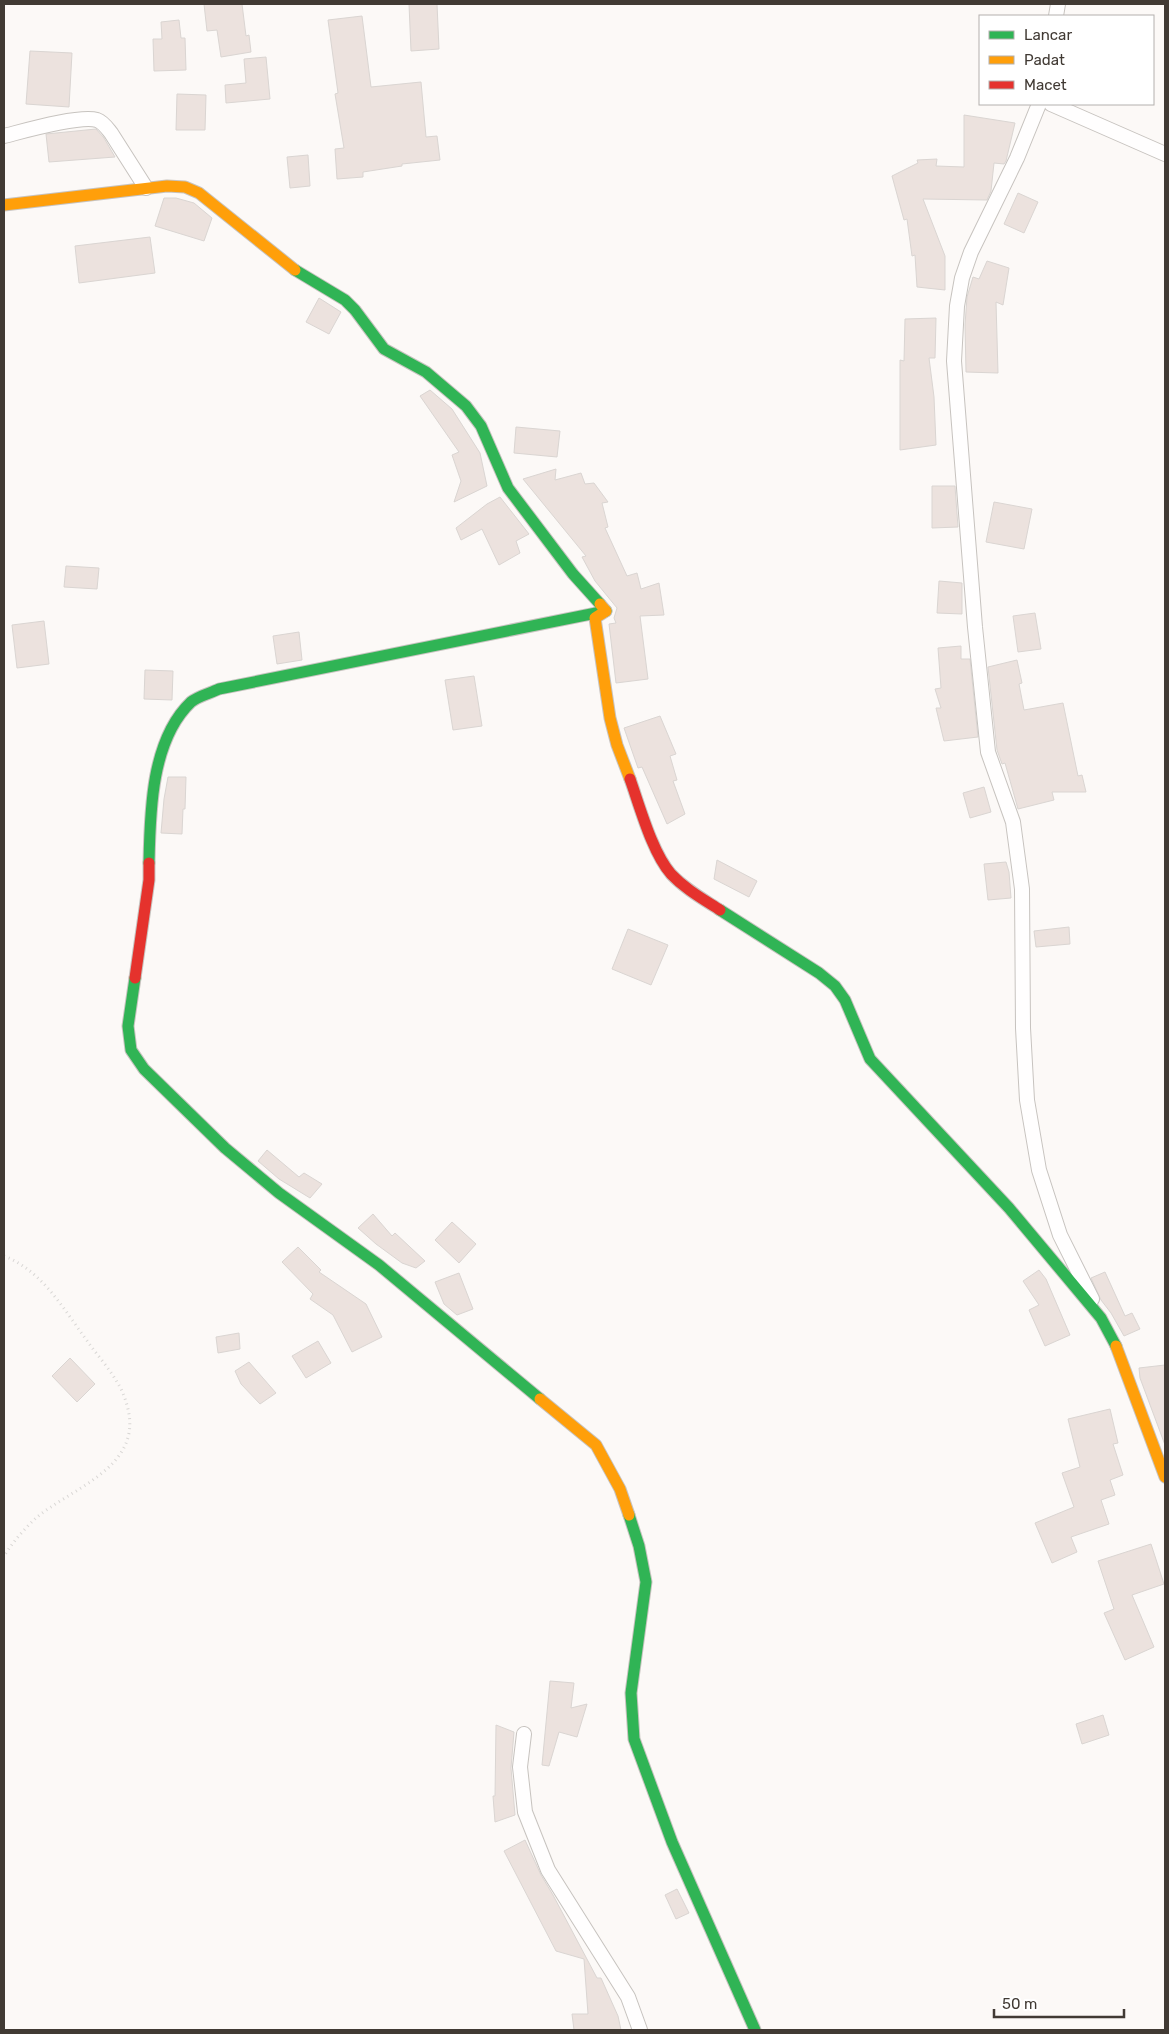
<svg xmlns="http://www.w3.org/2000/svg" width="1169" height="2034" font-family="Rubik,sans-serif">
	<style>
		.building { fill: #ece2de; stroke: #dad5d2 }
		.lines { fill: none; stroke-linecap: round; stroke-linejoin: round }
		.street-casing { stroke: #c7c3bf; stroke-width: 16 }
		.fast-casing { stroke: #c7c3bf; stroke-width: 13 }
		.slow-casing { stroke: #c7c3bf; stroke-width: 13 }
		.jam-casing { stroke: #c7c3bf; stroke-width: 13 }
		.path { stroke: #d9d7d5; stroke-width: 3; stroke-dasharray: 1 4; stroke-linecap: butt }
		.street { stroke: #fffefe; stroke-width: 14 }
		.fast { stroke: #30b455; stroke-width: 11 }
		.slow { stroke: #ff9f0a; stroke-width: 11 }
		.jam { stroke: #e5322d; stroke-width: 11 }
	</style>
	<rect width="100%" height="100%" fill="#fcf9f7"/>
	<g class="building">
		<path d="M204,4H242L246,36L249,35L251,52L221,57L217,30L207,31Z"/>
		<path d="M409,4H437L439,49L411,51Z"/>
		<path d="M362,16L371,87L421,82L426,137L437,136L440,160L402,164V166L363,172V177L337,179L335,149L344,148L335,94L338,93L328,20Z"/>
		<path d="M179,20L181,38H185L186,70L154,71L153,39H162L161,22Z"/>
		<path d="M30,51L72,53L69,107L26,104Z"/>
		<path d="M266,57L270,99L226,103L225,85L246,83L244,59Z"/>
		<path d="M177,94L206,95L205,130H176Z"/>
		<path d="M964,115L1015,123L1006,161L1004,164L994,163L991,191L987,200L923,199L945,256V290L917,287L915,255L912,256L907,219L904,220L892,176L918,163L917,160L937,159L936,166L964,167Z"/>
		<path d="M96,129L104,138L115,157L49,162L46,134Z"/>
		<path d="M308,155L310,186L290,188L287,157Z"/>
		<path d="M1018,193L1038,202L1024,233L1004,224Z"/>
		<path d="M164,198H176L194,203L212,218L204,241L155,226Z"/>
		<path d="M150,237L155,273L79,283L75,246Z"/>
		<path d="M987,261L1009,268L1003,305L996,302L998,373L966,372L965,325L967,297L973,277L979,279Z"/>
		<path d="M319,298L341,312L329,334L306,322Z"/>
		<path d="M936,318L935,358H929L934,397L936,445L900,450V360L904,361L905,319Z"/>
		<path d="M430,390L452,409L480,453L487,486L454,502L461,481L452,455L459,452L420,396Z"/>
		<path d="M516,427L560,431L557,457L514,453Z"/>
		<path d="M556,469L555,480L581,473L585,484L594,483L608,502L602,503L608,527L605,528L627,576L637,573L641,589L659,583L664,615L640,616L648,679L616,683L609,624L616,623L614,618L617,608L595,581L582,557L586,556L523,479Z"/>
		<path d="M932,486H955L958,527L932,528Z"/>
		<path d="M500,497L529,534L516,541L520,553L499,565L482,529L461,540L456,528L487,504Z"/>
		<path d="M994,502L1032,509L1024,549L986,542Z"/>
		<path d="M66,566L99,568L97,589L64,587Z"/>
		<path d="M939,581L962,583V614L937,613Z"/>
		<path d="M1035,613L1041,649L1018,652L1013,616Z"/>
		<path d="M44,621L49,664L17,668L12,625Z"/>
		<path d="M299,632L302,660L277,664L273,636Z"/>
		<path d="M961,646V659H970L978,737L944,741L936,708H941L935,689L941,688L938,648Z"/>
		<path d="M1017,660L1022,683L1019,684L1024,710L1063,703L1078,776L1082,775L1086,792H1052L1054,800L1018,809L1005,763L1002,764L997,750L988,667Z"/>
		<path d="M145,670L173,671L172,700L144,699Z"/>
		<path d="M474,676L482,726L453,730L445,680Z"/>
		<path d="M660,716L676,754L670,756L677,780L673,781L685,814L667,824L642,767L638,768L624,728Z"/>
		<path d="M168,777H186L185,809H183L182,834L161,833L164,799Z"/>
		<path d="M984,787L991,812L970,818L963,793Z"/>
		<path d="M717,860L757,881L749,897L714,879Z"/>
		<path d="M1006,862L1009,872L1011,898L988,900L984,864Z"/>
		<path d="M1069,927L1070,944L1036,947L1034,931Z"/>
		<path d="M628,929L668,945L651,985L612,969Z"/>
		<path d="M267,1150L299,1177L304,1173L322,1184L310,1198L279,1179L258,1161Z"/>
		<path d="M373,1214L392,1236L395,1233L425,1261L416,1268L402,1263L376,1244L358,1228Z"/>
		<path d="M452,1222L476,1244L459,1263L435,1240Z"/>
		<path d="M298,1247L321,1270L319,1272L366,1304L382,1337L352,1352L333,1315L310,1299L313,1294L282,1262Z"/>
		<path d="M1039,1270L1046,1279L1070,1335L1045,1346L1029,1310L1039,1305L1023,1281Z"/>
		<path d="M1105,1272L1125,1316L1132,1313L1140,1329L1124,1336L1111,1313L1101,1300L1091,1278Z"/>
		<path d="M459,1273L473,1309L457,1315L444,1304L435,1282Z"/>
		<path d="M239,1333L240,1349L218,1353L216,1337Z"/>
		<path d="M318,1341L331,1363L306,1378L292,1356Z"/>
		<path d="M70,1358L95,1384L77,1402L52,1376Z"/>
		<path d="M249,1362L276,1393L260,1404L241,1384L235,1371Z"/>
		<path d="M1165,1365V1445L1140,1378L1139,1368Z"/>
		<path d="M1110,1409L1118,1443L1113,1444L1123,1475L1110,1480L1115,1495L1101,1500L1109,1524L1071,1537L1077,1552L1052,1563L1035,1523L1074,1507L1062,1473L1080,1467L1068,1419Z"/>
		<path d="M1151,1544L1164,1584L1132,1595L1154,1647L1125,1660L1104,1613L1114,1609L1098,1561Z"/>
		<path d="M550,1681L574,1683L571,1708L587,1704L577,1737L559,1732L549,1766L542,1765Z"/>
		<path d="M1103,1715L1109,1735L1082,1744L1076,1724Z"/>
		<path d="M496,1725L514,1732L511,1768L515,1815L495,1822L493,1796H495Z"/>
		<path d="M525,1840L541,1875L553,1895L597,1978H601L618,2016L621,2030H574L572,2014H588L584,1959L556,1951L504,1851Z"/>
		<path d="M677,1889L689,1913L676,1919L665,1895Z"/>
	</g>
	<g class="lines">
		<defs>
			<g id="street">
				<path d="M1056,16L1058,4"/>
				<path d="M1039,104L1017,158L971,252L962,278L957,306L954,361L975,627L988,752L1013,822L1022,889L1023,1028L1027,1100L1039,1170L1060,1235L1092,1299"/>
				<path d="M1051,104L1165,154"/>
				<path d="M4,136C24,131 79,115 97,120C103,122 107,128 111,133L146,188"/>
				<path d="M524,1734L520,1767L525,1812L548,1870L628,1997L640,2030"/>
			</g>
			<g id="fast">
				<path d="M295,270L345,300L355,310L384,349L426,372L466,406L481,426L508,488L573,574L600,604"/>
				<path d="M149,863C150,812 151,740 191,702C198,696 211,693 219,689L606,611"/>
				<path d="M720,910L819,973L835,986L845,1000L870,1059L1009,1208L1101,1318L1116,1346"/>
				<path d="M135,978L128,1026L131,1050L144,1069L225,1148L279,1193L379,1265L540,1399"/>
				<path d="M629,1515L639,1546L646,1582L631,1693L634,1739L672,1842L755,2030"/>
			</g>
			<g id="slow">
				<path d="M4,205L167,186L185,187L199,193L295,270"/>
				<path d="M600,604L606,611L595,618L610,718L617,745L630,779"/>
				<path d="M1116,1346L1165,1477"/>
				<path d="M540,1399L596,1445L620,1489L629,1515"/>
			</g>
			<g id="jam">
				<path d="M630,779C640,807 652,852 671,874C685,889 703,899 720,910"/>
				<path d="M135,978L149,880V863"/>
			</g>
		</defs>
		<use href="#street" class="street-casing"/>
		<use href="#fast" class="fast-casing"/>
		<use href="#slow" class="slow-casing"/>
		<use href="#jam" class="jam-casing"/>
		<path class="path" d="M4,1256C43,1271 64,1310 88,1342C97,1355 109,1368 117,1382C123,1391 127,1403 129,1414C138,1469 70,1489 36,1518C24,1529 13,1542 4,1556"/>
		<use href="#street" class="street"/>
		<use href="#fast" class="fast"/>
		<use href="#slow" class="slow"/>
		<use href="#jam" class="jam"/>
	</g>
	<rect width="1169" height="2034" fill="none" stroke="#413a34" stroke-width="10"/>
	<rect x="979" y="15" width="175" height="90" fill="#ffffff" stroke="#b3b0ae"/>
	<rect x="989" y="31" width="25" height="8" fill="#30b455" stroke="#b3b0ae"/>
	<text x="1024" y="40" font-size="15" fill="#413a34">Lancar</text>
	<rect x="989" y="56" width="25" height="8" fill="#ff9f0a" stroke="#b3b0ae"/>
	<text x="1024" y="65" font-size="15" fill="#413a34">Padat</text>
	<rect x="989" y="81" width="25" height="8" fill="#e5322d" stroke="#b3b0ae"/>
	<text x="1024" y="90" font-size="15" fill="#413a34">Macet</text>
	<path d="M994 2009v8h130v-8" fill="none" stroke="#413a34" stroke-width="2.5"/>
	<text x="1002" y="2009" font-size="15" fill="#413a34" stroke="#ffffff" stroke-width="4" paint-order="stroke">50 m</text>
</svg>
